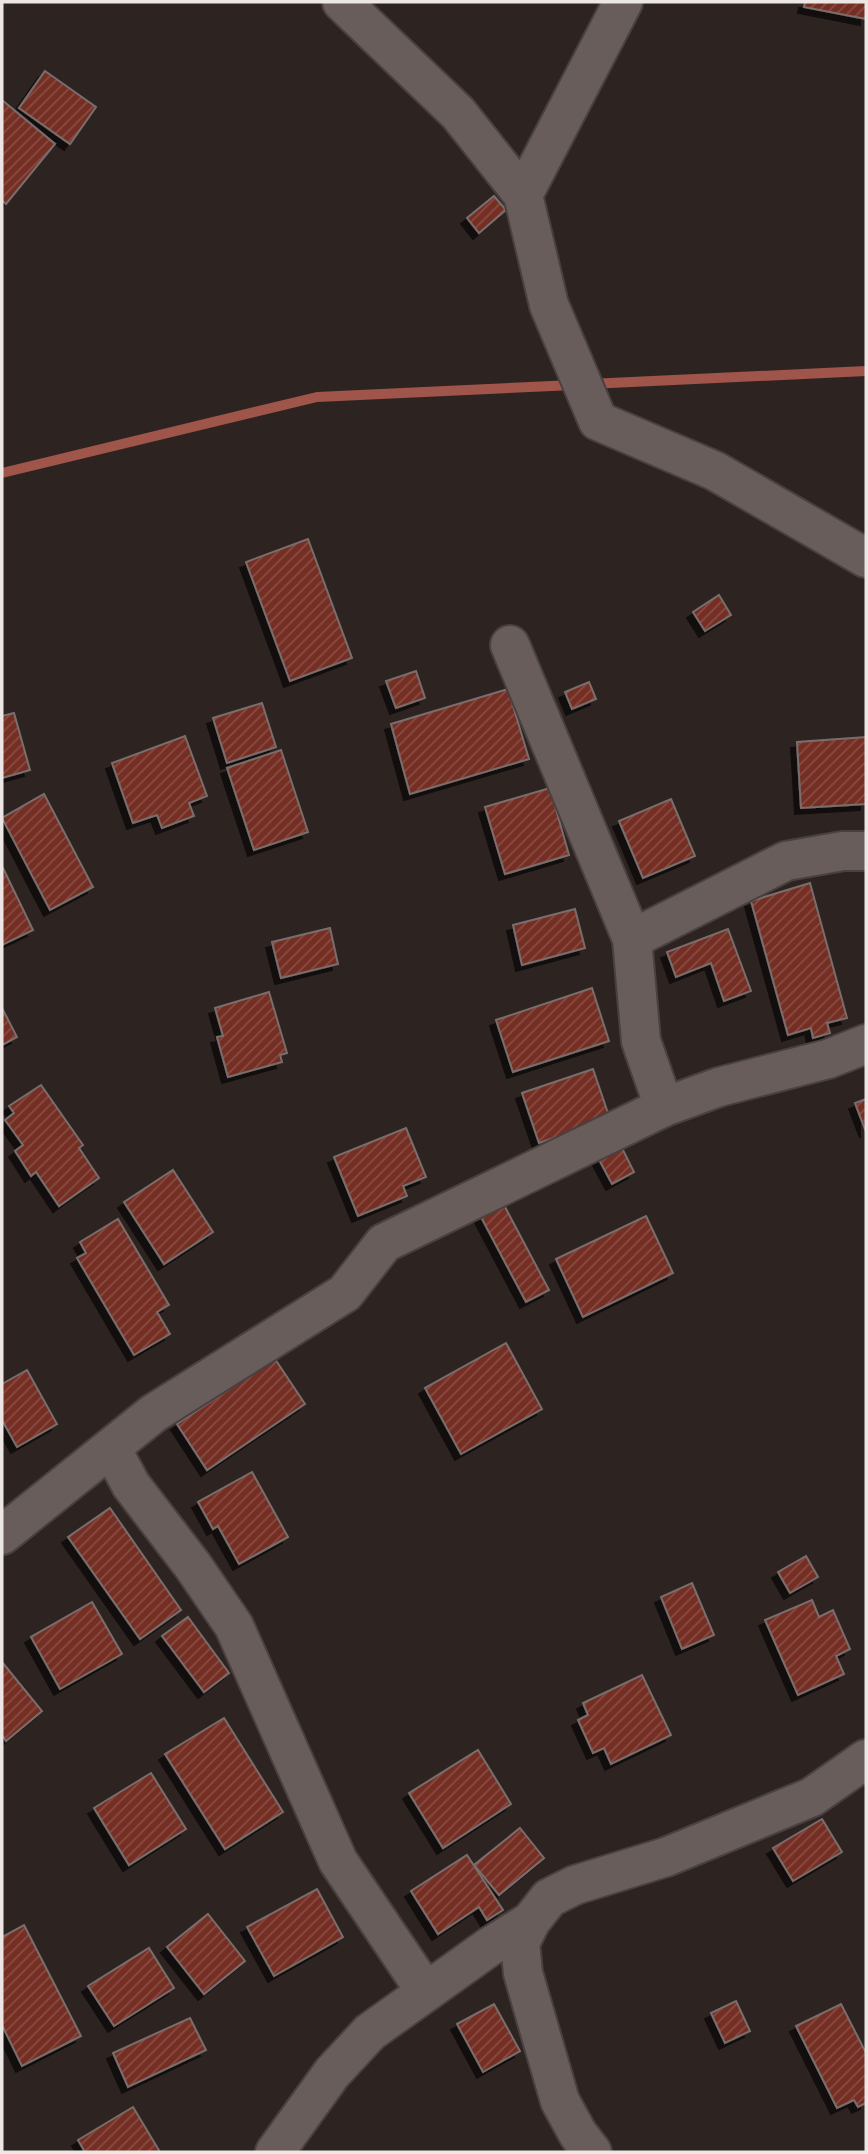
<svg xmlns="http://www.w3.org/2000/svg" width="868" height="2154" font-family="'Space Grotesk',sans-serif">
	<defs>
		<pattern id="building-hatch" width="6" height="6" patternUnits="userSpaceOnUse" patternTransform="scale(1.75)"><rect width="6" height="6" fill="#742e24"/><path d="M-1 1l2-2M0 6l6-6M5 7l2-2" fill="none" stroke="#884c44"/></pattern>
		<filter id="shadow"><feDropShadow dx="-6" dy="6" stdDeviation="0" flood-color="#0009"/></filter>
	</defs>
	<rect width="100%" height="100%" fill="#2d2422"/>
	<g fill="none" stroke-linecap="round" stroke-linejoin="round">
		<g stroke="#9f5549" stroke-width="10">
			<path d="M589 384 866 371"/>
			<path d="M2 473 317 397 573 385"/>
		</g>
	</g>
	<g fill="url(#building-hatch)" stroke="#796e6c" stroke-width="2" filter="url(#shadow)">
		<path d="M805 2H866V19L804 7Z"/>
		<path d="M45 71 96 107 70 144 19 108Z"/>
		<path d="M2 100 55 144 6 204 2 200Z"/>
		<path d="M494 196 506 210 479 233 467 218Z"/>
		<path d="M308 539 352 658 290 681 246 562Z"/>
		<path d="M719 595 731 615 705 631 693 612Z"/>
		<path d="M416 671 425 698 396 708 386 681Z"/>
		<path d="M589 682 596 699 572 709 565 692Z"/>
		<path d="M508 689 529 759 410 794 391 724Z"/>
		<path d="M262 703 276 747 227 763 213 718Z"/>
		<path d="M14 713 30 770 2 778V716Z"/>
		<path d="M185 736 207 796 189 803 194 816 162 828 157 815 133 823 112 763Z"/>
		<path d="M866 737V804L801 808 797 742Z"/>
		<path d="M281 750 308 832 254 850 227 768Z"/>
		<path d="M550 788 569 855 505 874 485 807Z"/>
		<path d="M44 794 93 887 50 910 2 818Z"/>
		<path d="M671 799 695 856 643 878 619 821Z"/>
		<path d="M2 866 33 930 2 945Z"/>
		<path d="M810 883 847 1018 827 1023 830 1033 813 1038 811 1028 788 1035 751 901Z"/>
		<path d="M575 909 585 948 522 965 513 925Z"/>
		<path d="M330 928 338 964 281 978 272 942Z"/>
		<path d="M728 929 751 991 724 1001 711 963 676 977 667 952Z"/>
		<path d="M592 988 609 1041 513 1072 496 1020Z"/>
		<path d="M269 992 287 1053 280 1055 282 1062 228 1077 217 1037 223 1036 215 1008Z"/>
		<path d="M2 1008 17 1037 2 1045Z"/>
		<path d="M593 1069 610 1119 539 1143 522 1093Z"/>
		<path d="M41 1085 83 1145 79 1148 99 1178 59 1206 36 1172 31 1176 15 1151 23 1145 5 1120 14 1113 9 1106Z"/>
		<path d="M866 1099V1132L855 1103Z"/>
		<path d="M406 1128 426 1177 403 1186 407 1196 358 1216 334 1157Z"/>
		<path d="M619 1142 634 1172 612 1184 596 1154Z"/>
		<path d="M173 1170 213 1232 164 1264 124 1202Z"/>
		<path d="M504 1205 549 1290 526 1302 481 1217Z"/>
		<path d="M646 1216 673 1273 583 1317 556 1259Z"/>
		<path d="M118 1219 169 1305 157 1312 170 1334 134 1355 77 1258 86 1253 80 1242Z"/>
		<path d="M506 1343 542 1409 461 1454 425 1388Z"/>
		<path d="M275 1359 305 1404 207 1470 177 1424Z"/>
		<path d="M27 1370 57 1424 17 1447 2 1420V1384Z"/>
		<path d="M252 1472 288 1537 239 1564 218 1526 213 1529 198 1502Z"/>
		<path d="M110 1508 181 1610 140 1639 68 1537Z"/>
		<path d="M806 1556 818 1577 790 1593 778 1572Z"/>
		<path d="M692 1583 714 1635 682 1649 661 1597Z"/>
		<path d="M812 1600 819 1617 833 1610 850 1649 836 1656 844 1674 798 1695 765 1620Z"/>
		<path d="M92 1602 122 1654 60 1689 31 1637Z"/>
		<path d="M188 1617 229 1673 204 1692 162 1636Z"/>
		<path d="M2 1662 42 1711 6 1741 2 1735Z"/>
		<path d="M642 1675 671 1735 611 1764 604 1748 593 1753 578 1720 588 1715 583 1703Z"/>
		<path d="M224 1718 283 1812 225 1849 165 1754Z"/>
		<path d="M478 1750 511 1804 443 1848 409 1793Z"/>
		<path d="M151 1773 186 1829 129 1865 94 1808Z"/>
		<path d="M822 1819 842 1852 793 1881 773 1848Z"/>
		<path d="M520 1828 544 1858 499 1895 474 1865Z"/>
		<path d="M467 1855 503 1910 487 1920 479 1907 438 1934 411 1891Z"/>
		<path d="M317 1889 343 1937 274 1976 247 1927Z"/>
		<path d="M208 1914 245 1961 204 1994 167 1947Z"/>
		<path d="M24 1925 81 2036 22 2066 2 2025V1937Z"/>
		<path d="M149 1948 174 1988 114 2026 88 1986Z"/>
		<path d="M736 2001 750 2031 725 2043 711 2013Z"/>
		<path d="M494 2004 520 2051 483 2072 457 2024Z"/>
		<path d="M841 2004 866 2053V2103L858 2107 854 2100 837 2108 796 2026Z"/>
		<path d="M190 2018 206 2050 128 2087 113 2053Z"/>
		<path d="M133 2107 160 2152H85L78 2140Z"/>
	</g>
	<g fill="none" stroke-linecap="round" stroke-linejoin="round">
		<g stroke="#494140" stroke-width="42">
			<g id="minor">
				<path d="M342 2 458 113 523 195 549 305 598 421 715 471 866 558"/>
				<path d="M523 195 623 2"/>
				<path d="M510 645 632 939 786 861 843 851H866"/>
				<path d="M632 939 641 1041 664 1107"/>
				<path d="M111 1448 131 1485 193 1566 234 1626 338 1861 426 1992"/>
				<path d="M2 1535 154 1413 345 1293 384 1243 664 1107 719 1087 828 1059 866 1044"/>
				<path d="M275 2152 332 2073 370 2032 489 1947 531 1921"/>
				<path d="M592 2152 578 2134 560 2101 523 1973 520 1943 531 1921 549 1898 575 1885 666 1857 812 1797 866 1759"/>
			</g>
		</g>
		<use href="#minor" stroke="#685d5b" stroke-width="38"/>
	</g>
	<rect width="868" height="2154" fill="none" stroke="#ece6e5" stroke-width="7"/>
</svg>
